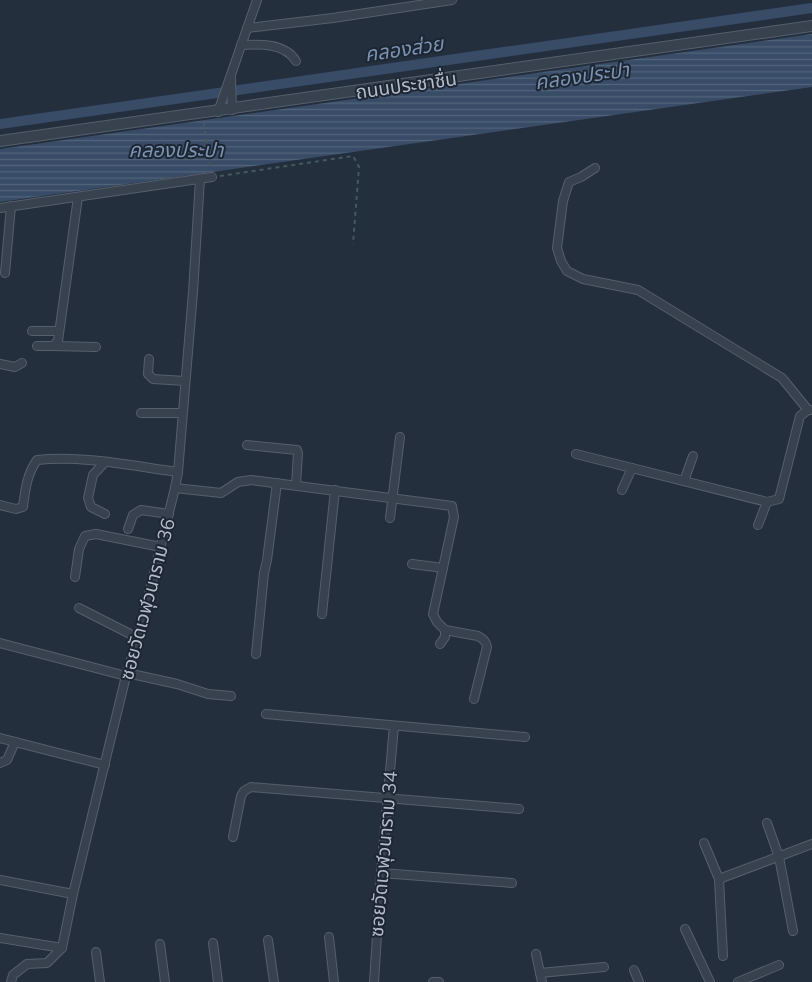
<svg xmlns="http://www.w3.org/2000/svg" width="812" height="982" font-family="Mulish,'Noto Sans Thai',sans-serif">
	<defs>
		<pattern id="water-rules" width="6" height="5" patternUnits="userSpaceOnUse" patternTransform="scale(1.25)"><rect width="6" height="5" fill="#394c67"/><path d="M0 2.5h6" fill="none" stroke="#53647b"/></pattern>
	</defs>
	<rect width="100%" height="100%" fill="#242f3e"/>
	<path fill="url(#water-rules)" d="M812 34V87L0 202V149Z"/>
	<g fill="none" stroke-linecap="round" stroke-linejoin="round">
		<path stroke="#394c67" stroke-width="10" d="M0 124 812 8"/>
		<g stroke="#565f6c" stroke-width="10">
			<g id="minor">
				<path d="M247 28 333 18 452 0"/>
				<path d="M241 45C260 44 285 43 296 61"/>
				<path d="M231 79 232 110"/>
				<path d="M218 112 257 0"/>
				<path d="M595 168 581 177 569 182 563 201 557 248 561 261 567 271 583 279 638 290 782 378 808 410"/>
				<path d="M0 208 212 177"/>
				<path d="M5 273 11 206"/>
				<path d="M32 331H59"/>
				<path d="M37 346H53L58 341 78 197"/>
				<path d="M53 346 96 347"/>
				<path d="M149 359 148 374 153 379 185 381"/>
				<path d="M0 364 15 367 22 363"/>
				<path d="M141 413H182"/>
				<path d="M247 445 297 450 298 453 296 485"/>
				<path d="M576 454 767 502 779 499 800 416 808 410H812"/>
				<path d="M104 463 93 475 88 498 91 507 105 514"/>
				<path d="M684 481 693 456"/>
				<path d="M175 488 221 493 238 482 251 480 452 506 454 517 433 614 437 622 445 630V637L440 644"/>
				<path d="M622 490 632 468"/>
				<path d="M0 505 16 509 23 507C25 490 27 474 37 460 82 455 133 466 178 472"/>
				<path d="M390 518 400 437"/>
				<path d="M758 525 767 502"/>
				<path d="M128 529 133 515 141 510 169 514"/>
				<path d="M412 564 443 568"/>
				<path d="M75 577 79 549 85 536 96 534 161 547"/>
				<path d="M79 608 138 638"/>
				<path d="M322 614 335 490"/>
				<path d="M445 630 478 636C483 639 486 641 487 647L474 699"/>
				<path d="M0 643 126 676"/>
				<path d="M256 654 264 573 267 560 277 483"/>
				<path d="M127 673 177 684 208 694 231 696"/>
				<path d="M266 714 525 737"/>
				<path d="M0 738 105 765"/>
				<path d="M0 763 7 760 15 742"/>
				<path d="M767 823 779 857 793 931"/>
				<path d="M233 837 241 796 244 791 251 787 519 809"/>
				<path d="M704 843 719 879 723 956"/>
				<path d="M381 873 512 883"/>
				<path d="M719 879 812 844"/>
				<path d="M0 880 73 894"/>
				<path d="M685 929 710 982"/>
				<path d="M329 937 334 982"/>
				<path d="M0 938 62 948"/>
				<path d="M268 940 274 982"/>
				<path d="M213 943 218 982"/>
				<path d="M160 944 165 982"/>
				<path d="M96 952 100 982"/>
				<path d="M536 954 542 982"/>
				<path d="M634 970 639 982"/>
				<path d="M540 973 604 967"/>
				<path d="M11 982 13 975 27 964 47 963 62 948 73 894 126 676 138 638 175 488 178 472 193 292 200 179"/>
				<path d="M374 982 381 873 394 726"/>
				<path d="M433 982H439"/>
				<path d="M738 982 779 965"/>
			</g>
		</g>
		<g stroke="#565f6c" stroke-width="12">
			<path id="tertiary" d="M0 141 812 26"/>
		</g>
		<g stroke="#44595c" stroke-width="2" stroke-dasharray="4 4" stroke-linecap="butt">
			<path d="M204 123 211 168"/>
			<path d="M220 176 353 156 359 167 353 244"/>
		</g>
		<use href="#minor" stroke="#38414e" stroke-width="8"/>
		<use href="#tertiary" stroke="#38414e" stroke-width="10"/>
	</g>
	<g text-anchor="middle" stroke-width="4" stroke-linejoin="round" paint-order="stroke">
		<g font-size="19" fill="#b4bcc9" stroke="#1d2633">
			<text transform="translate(406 85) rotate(-8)" y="7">ถนนประชาชื่น</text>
			<text transform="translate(147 599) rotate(-75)" y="7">ซอยวัดเวฬุวนาราม 36</text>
			<text transform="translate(383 854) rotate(-85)" y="7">ซอยวัดเวฬุวนาราม 34</text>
		</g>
		<g font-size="20" font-style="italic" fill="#7c92b1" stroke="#1d2633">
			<text transform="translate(404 49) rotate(-8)" y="7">คลองส่วย</text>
			<text transform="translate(582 76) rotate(-8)" y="7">คลองประปา</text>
			<text x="176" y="157">คลองประปา</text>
		</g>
	</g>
</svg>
